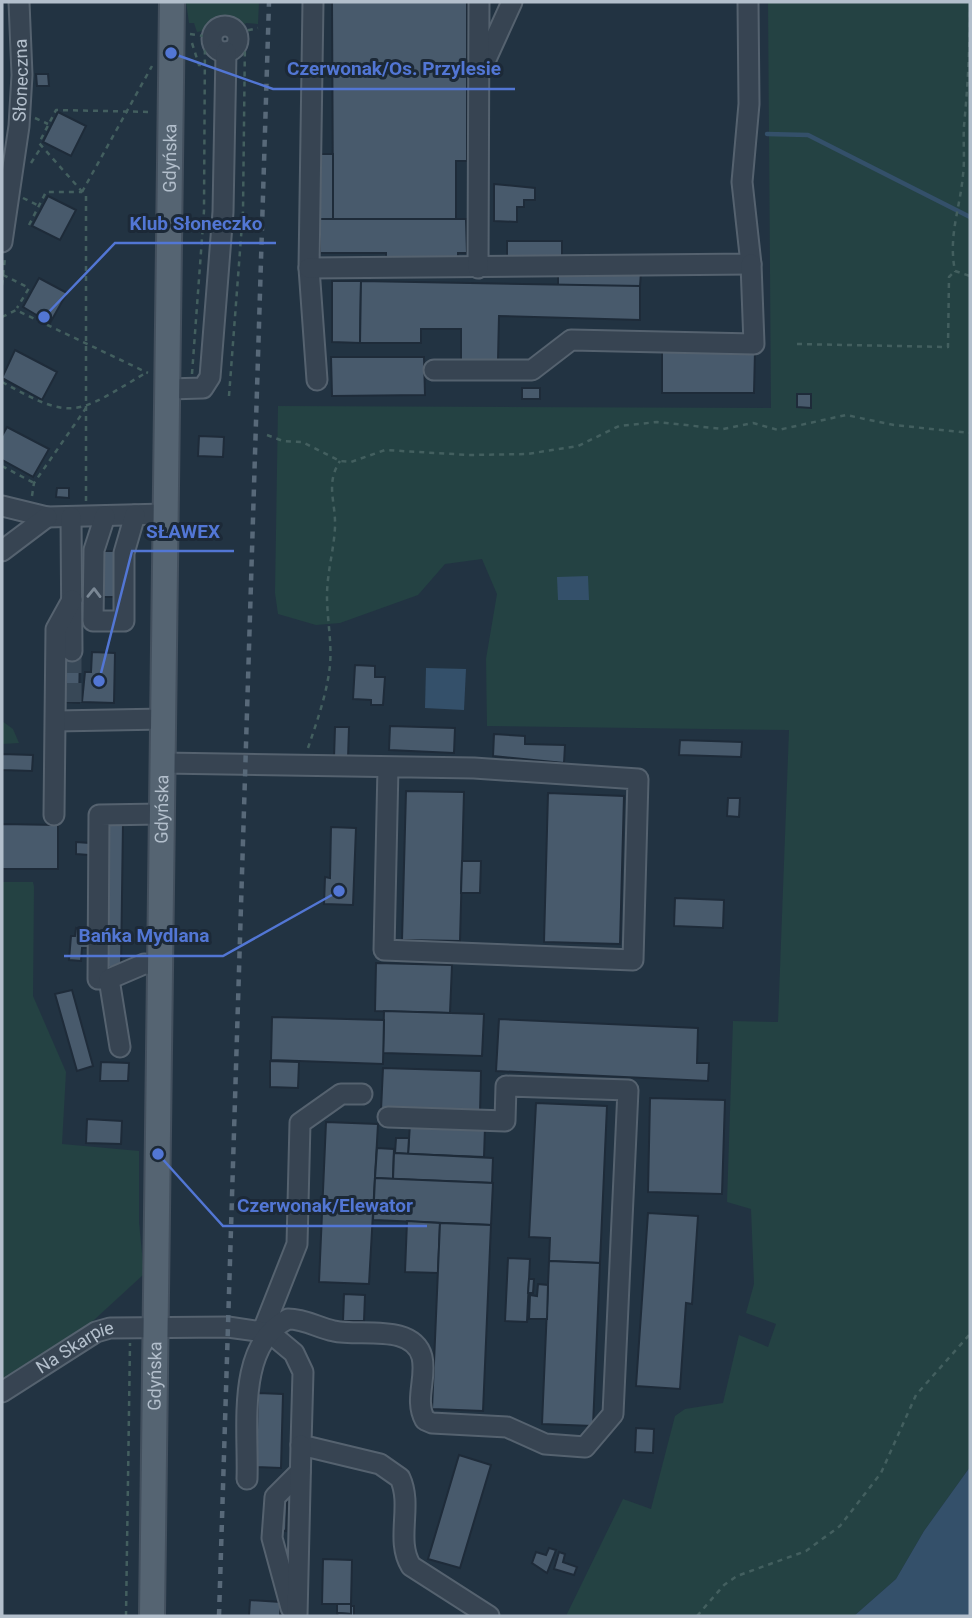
<svg xmlns="http://www.w3.org/2000/svg" width="972" height="1618" font-family="Roboto,sans-serif">
	<rect width="100%" height="100%" fill="#223342"/>
	<g fill="#244243">
		<path d="M186 2H259L258 24 246 23 239 29 222 22 215 24 208 33 207 30 197 32 194 23H189Z"/>
		<path d="M768 2H970V1467L924 1531 896 1579 854 1616H566L623 1499 651 1509 675 1416 685 1409 723 1403 739 1335 768 1347 776 1324 746 1313 754 1284 751 1209 727 1202 733 1021 778 1022 789 730 487 726 486 659 497 594 482 559 445 564 418 595 340 623 316 625 278 614 275 593 278 406 771 408Z"/>
		<path d="M2 721 13 729 19 743 2 744Z"/>
		<path d="M2 882H33L34 887 33 996 66 1072 62 1144 139 1151V1222L144 1274 82 1331 2 1383Z"/>
	</g>
	<g fill="#34506a">
		<path d="M588 576 589 600H558L557 577Z"/>
		<path d="M426 668 466 669 464 710 425 708Z"/>
		<path d="M970 1467V1616H854L896 1579 924 1531Z"/>
	</g>
	<g fill="none" stroke-linecap="round" stroke-linejoin="round">
		<path stroke="#34506a" stroke-width="4.5" d="M767 134 808 135 970 217"/>
	</g>
	<g fill="#485a6c" stroke="#1e2b39" stroke-width="2">
		<path d="M332 2H467V161H456V219H333Z"/>
		<path d="M36 74H48L49 86H37Z"/>
		<path d="M58 112 86 126 71 156 43 142Z"/>
		<rect x="320" y="154" width="13" height="65"/>
		<path d="M494 184 535 188V200H524V207H517V222L494 221Z"/>
		<path d="M48 196 76 210 60 240 32 226Z"/>
		<path d="M320 219H466L467 253H458V260L386 261V253H320Z"/>
		<path d="M507 241H562V259L507 258Z"/>
		<path d="M558 272H641L640 286H558Z"/>
		<path d="M39 278 67 293 50 323 23 307Z"/>
		<path d="M332 281H361L360 343 332 342Z"/>
		<path d="M361 281 640 286V320L499 316 498 361H461V329H421V343H360Z"/>
		<path d="M15 350 57 372 42 400 2 378Z"/>
		<path d="M662 350 755 351 754 393H662Z"/>
		<path d="M331 357H424L425 395 332 396Z"/>
		<rect x="522" y="388" width="18" height="11"/>
		<path d="M797 394H811V408L797 407Z"/>
		<path d="M7 427 49 449 33 477 2 460V436Z"/>
		<path d="M199 436 224 437 223 457 198 456Z"/>
		<path d="M57 488H69V498L56 497Z"/>
		<path d="M102 551H115V597H101Z"/>
		<path d="M66 651H80L79 703 65 702Z"/>
		<path d="M92 652 115 653 114 703 82 702 85 672H91Z"/>
		<path d="M355 665 375 666V677H385L383 705H371V700L353 699Z"/>
		<path d="M390 726 455 728 454 753 389 750Z"/>
		<path d="M335 727H349L348 759 334 758Z"/>
		<path d="M494 734 525 736V744L565 745 564 763 493 756Z"/>
		<path d="M680 740 742 742 741 757 679 755Z"/>
		<path d="M2 754 33 755 32 771 2 770Z"/>
		<path d="M406 791 464 792 460 941 402 940Z"/>
		<path d="M548 793 624 796 620 944 544 942Z"/>
		<path d="M728 798H740L739 817 727 816Z"/>
		<path d="M102 821 123 822 121 967H100Z"/>
		<path d="M2 824 58 825V869H2Z"/>
		<path d="M331 827 356 828 353 905 324 904 325 877 330 878Z"/>
		<path d="M76 842 90 843 89 855 76 854Z"/>
		<path d="M462 861H481L480 893H461Z"/>
		<path d="M675 898 724 900 723 928 674 926Z"/>
		<path d="M76 928 84 931 83 939H91L90 948H82L81 961 69 960 71 936H75Z"/>
		<path d="M376 963 452 965 450 1013 375 1011Z"/>
		<path d="M72 990 93 1066 77 1071 55 994Z"/>
		<path d="M384 1011 484 1014 482 1056 383 1053Z"/>
		<path d="M272 1017 384 1020 383 1064 271 1060Z"/>
		<path d="M499 1019 698 1028 697 1063H709L708 1081 496 1071Z"/>
		<path d="M270 1061 299 1062 298 1088 270 1087Z"/>
		<path d="M101 1062 129 1063 128 1081H100Z"/>
		<path d="M383 1068 481 1071 480 1113 381 1110Z"/>
		<path d="M650 1098 725 1100 722 1194 648 1192Z"/>
		<path d="M536 1103 607 1106 600 1263 549 1261 550 1238 529 1237Z"/>
		<path d="M87 1119 122 1121 121 1144 86 1143Z"/>
		<path d="M326 1122 378 1124 369 1284 319 1282Z"/>
		<path d="M410 1124 485 1127 484 1157 408 1154Z"/>
		<path d="M396 1138H409L408 1154 395 1153Z"/>
		<path d="M377 1148 394 1149 393 1179 375 1178Z"/>
		<path d="M394 1153 493 1158 492 1183 393 1179Z"/>
		<path d="M375 1178 493 1183 491 1225 373 1220Z"/>
		<path d="M648 1213 698 1216 692 1304 686 1303 680 1389 636 1386Z"/>
		<path d="M407 1221 440 1223 438 1273 405 1272Z"/>
		<path d="M440 1223 491 1225 483 1411 432 1409Z"/>
		<path d="M508 1258 530 1259 527 1322 505 1321Z"/>
		<path d="M549 1261 600 1263 593 1426 542 1424Z"/>
		<path d="M529 1279H534L533 1293H528Z"/>
		<path d="M538 1284 548 1285 547 1319H529L530 1295 537 1296Z"/>
		<path d="M344 1294 365 1295 364 1321H343Z"/>
		<path d="M258 1393 283 1394 281 1468 256 1467Z"/>
		<path d="M636 1428 654 1429 653 1453 635 1452Z"/>
		<path d="M459 1455 491 1465 460 1568 428 1559Z"/>
		<path d="M281 1501H287L286 1531 280 1530Z"/>
		<path d="M549 1548 556 1550 547 1573 532 1563 536 1552 546 1555Z"/>
		<path d="M559 1552 565 1554 563 1562 577 1567 574 1575 554 1569Z"/>
		<path d="M323 1559 352 1560 351 1604H322Z"/>
		<path d="M250 1600 281 1602 280 1616H249Z"/>
		<path d="M337 1604H351V1614L337 1613Z"/>
		<path d="M351 1606H354V1616H337L338 1613 351 1614Z"/>
	</g>
	<g fill="none" stroke-linecap="round" stroke-linejoin="round">
		<path stroke="#384857" stroke-width="19" stroke-dasharray="19 10" stroke-linecap="butt" d="M72 702V651"/>
		<g stroke="#55626f" stroke-width="23">
			<g id="minor">
				<path d="M313 2 309 268 317 380"/>
				<circle cx="225" cy="39" r="13"/>
				<path d="M482 68 512 2"/>
				<path id="s1" d="M2 242 19 126 22 75 19 2"/>
				<path d="M309 268 751 264 742 182 749 104 748 2"/>
				<path d="M478 268 479 2"/>
				<path d="M434 370H532L571 340 754 344 751 264"/>
				<path d="M168 389 203 388 210 377 223 212 226 52"/>
				<path d="M2 506 47 517 165 514"/>
				<path d="M105 516 94 550 93 621H124V553L135 515"/>
				<path d="M71 517 72 651"/>
				<path d="M2 551 47 517"/>
				<path d="M56 721 164 719"/>
				<path d="M163 763 474 768 638 779 633 960 384 950 388 767"/>
				<path d="M54 815 56 629 72 600"/>
				<path d="M109 979H98L99 815 161 814"/>
				<path d="M120 1047 109 979 144 964 160 965"/>
				<path d="M263 1330 297 1244 300 1123 341 1094H362"/>
				<path id="s2" d="M2 1392 96 1332 110 1328 228 1327 270 1333 294 1353 303 1372 301 1445 380 1464 400 1478C413 1506 395 1540 411 1566L489 1616"/>
				<path d="M247 1479C249 1430 235 1345 288 1319 306 1319 318 1328 334 1331 359 1337 413 1323 422 1357 427 1378 414 1400 425 1420L432 1423 507 1427 545 1444 585 1447 613 1414 628 1090 506 1086 505 1121 388 1117"/>
				<path d="M291 1608 272 1538 275 1497 300 1472"/>
				<path d="M297 1616 301 1445"/>
			</g>
		</g>
		<g stroke="#43505e" stroke-width="28">
			<g id="major">
				<path id="s3" d="M152 1616 172 2"/>
			</g>
		</g>
		<g stroke="#435f5f" stroke-width="2.5" stroke-dasharray="5 5" stroke-linecap="butt">
			<path d="M970 2C970 44 968 84 964 126 963 142 965 159 963 175 960 209 948 236 955 271L970 276"/>
			<path d="M190 34 218 38"/>
			<path d="M235 38H245V31L258 28"/>
			<path d="M192 43 199 65H204"/>
			<path d="M35 118 48 124"/>
			<path d="M31 163 42 146"/>
			<path d="M82 192 152 66"/>
			<path d="M23 198 39 206"/>
			<path d="M29 225 46 192H82"/>
			<path d="M3 275 29 288 17 308"/>
			<path d="M2 285 5 258"/>
			<path d="M2 317 16 310 148 373"/>
			<path d="M797 344 948 347 949 277 955 271"/>
			<path d="M192 374 204 211 205 37"/>
			<path d="M2 382C74 422 76 414 144 374"/>
			<path d="M229 396 243 211 245 38"/>
			<path d="M267 435 283 441 302 442 340 461 351 462 385 450 469 455 527 454 578 446 619 426 657 422 723 429 753 423 778 430 846 415 894 425 970 433"/>
			<path d="M2 466 34 483"/>
			<path d="M32 496 34 483 86 408"/>
			<path d="M86 501V196L39 143 56 110 153 112"/>
			<path d="M308 748C317 721 327 694 330 665 332 642 327 619 327 596 327 572 334 550 335 527 336 502 325 484 340 461"/>
			<path d="M126 1616 130 1343"/>
			<path d="M697 1616 724 1585 737 1576 806 1551 840 1526 881 1473 916 1395 970 1334"/>
		</g>
		<use href="#minor" stroke="#374452" stroke-width="19"/>
		<use href="#major" stroke="#556472" stroke-width="24"/>
		<path stroke="#586979" stroke-width="4.5" stroke-dasharray="7 7" stroke-linecap="butt" d="M219 1616 269 2"/>
	</g>
	<defs><path id="oneway-chevron" d="M-2-3.5L2.5 0L-2 3.5" fill="none" stroke-width="1.6" stroke-linecap="round" stroke-linejoin="round" transform="scale(1.75)"/></defs>
	<use stroke="#7b8895" href="#oneway-chevron" transform="translate(94 593) rotate(-89)"/>
	<g text-anchor="middle" stroke-width="6" stroke-linejoin="round" paint-order="stroke">
		<g font-size="18" fill="#b3bfcc" stroke="#1c2937">
			<text dy="6" stroke="none"><textPath href="#s1" startOffset="163">Słoneczna</textPath></text>
			<text dy="6" stroke="none"><textPath href="#s3" startOffset="1458">Gdyńska</textPath></text>
			<text dy="6" stroke="none"><textPath href="#s3" startOffset="807">Gdyńska</textPath></text>
			<text dy="6" stroke="none"><textPath href="#s2" startOffset="86">Na Skarpie</textPath></text>
			<text dy="6" stroke="none"><textPath href="#s3" startOffset="240">Gdyńska</textPath></text>
		</g>
	</g>
	<path fill="none" stroke="#5276d4" stroke-width="2.5" d="M171 53L273 89H515M44 317L115 243H276M99 681L132 551H234M339 891L223 956H64M158 1154L223 1226H427"/>
	<g fill="#5276d4" stroke="#1c2937" stroke-width="2.5">
		<circle cx="171" cy="53" r="7"/>
		<circle cx="44" cy="317" r="7"/>
		<circle cx="99" cy="681" r="7"/>
		<circle cx="339" cy="891" r="7"/>
		<circle cx="158" cy="1154" r="7"/>
	</g>
	<g font-size="19" text-anchor="middle" font-weight="bold" fill="#5276d4" stroke="#1c2937" stroke-width="6" stroke-linejoin="round" paint-order="stroke">
		<text x="394" y="75">Czerwonak/Os. Przylesie</text>
		<text x="196" y="230">Klub Słoneczko</text>
		<text x="183" y="538">SŁAWEX</text>
		<text x="144" y="942">Bańka Mydlana</text>
		<text x="325" y="1212">Czerwonak/Elewator</text>
	</g>
	<rect width="972" height="1618" fill="none" stroke="#b3bfcc" stroke-width="7"/>
</svg>
